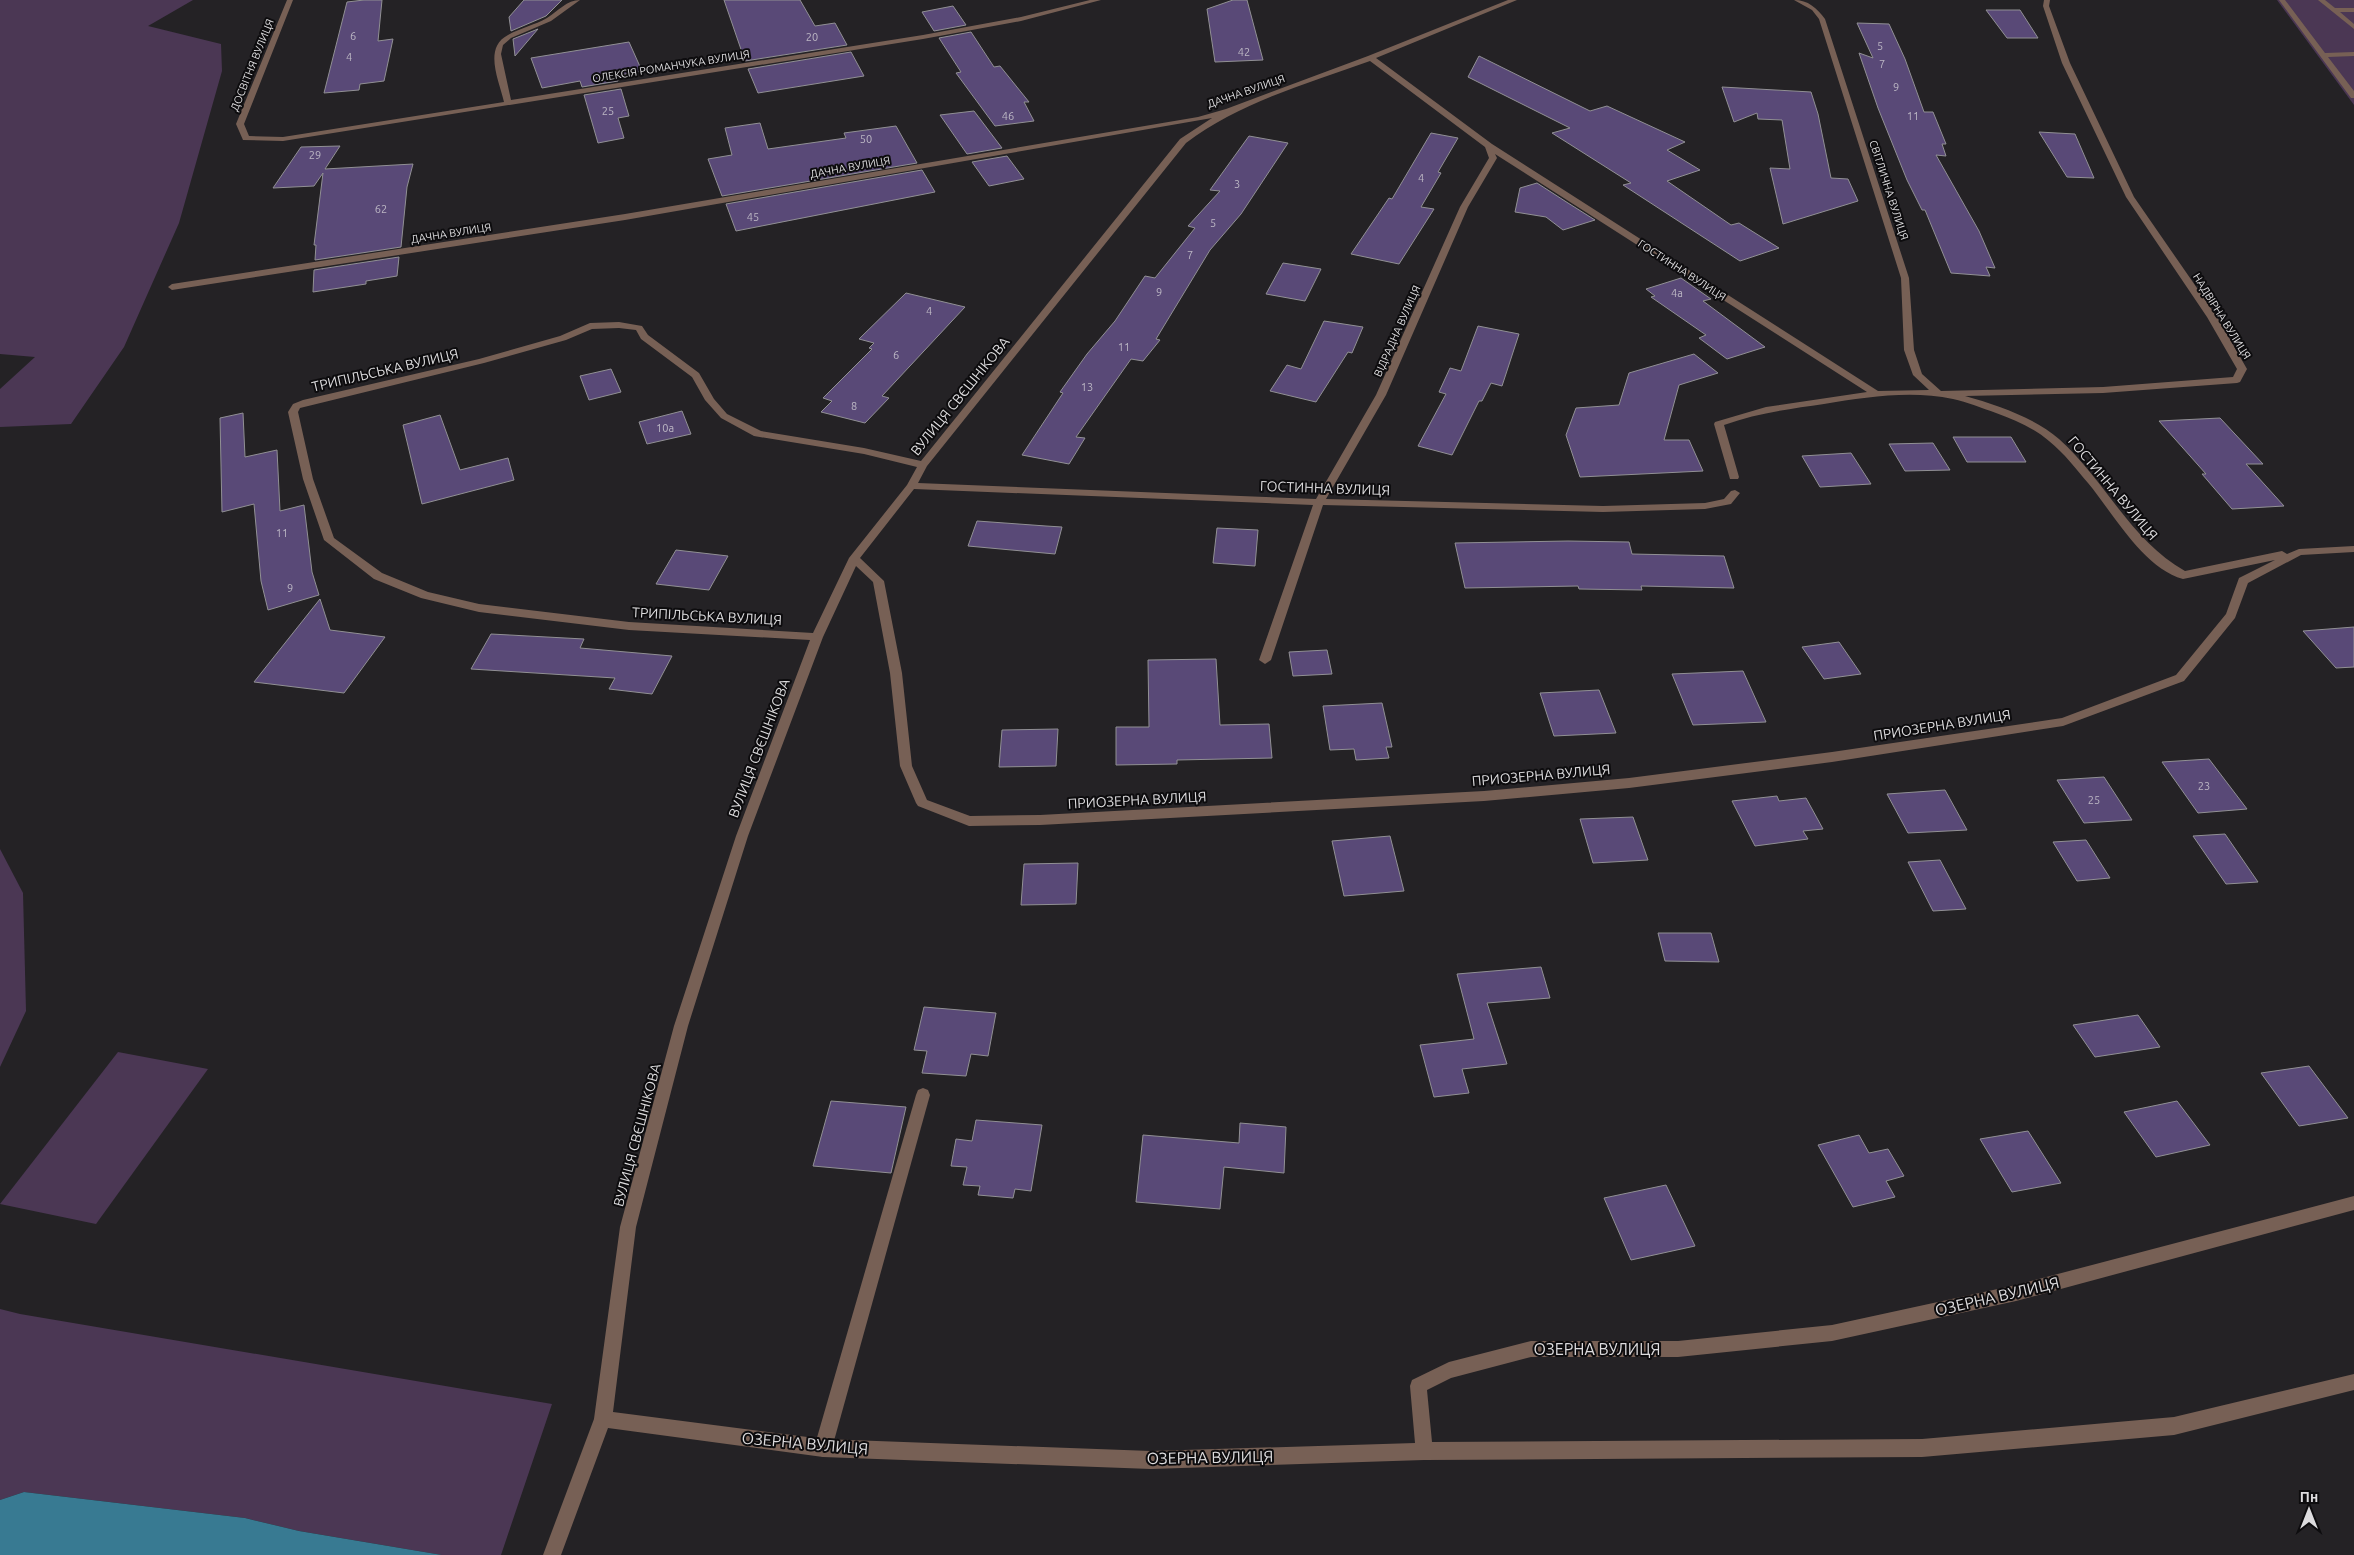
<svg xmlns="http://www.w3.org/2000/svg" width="2354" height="1555" font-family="Ubuntu,sans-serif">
	<rect width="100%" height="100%" fill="#242225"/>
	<g fill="#4b3754">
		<path d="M0 0H193L148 26 221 44 222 71 179 223 124 347 71 424 0 427V389L35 357 0 354Z"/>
		<path d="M2277 0H2354V105Z"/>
		<path d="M0 849 23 893 26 1011 0 1067Z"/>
		<path d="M118 1052 208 1069 96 1224 0 1204Z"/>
		<path d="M0 1309 20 1314 552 1404 501 1555H442L299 1531 245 1518 24 1492 0 1500Z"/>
	</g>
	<path fill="#387a92" d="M24 1492 245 1518 299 1531 442 1555H0V1500Z"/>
	<g fill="#594977" stroke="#919094">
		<path d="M364 0H382L378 41 393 39 384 81 360 84 359 90 324 93 347 2Z"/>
		<path d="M524 0H562L546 16 511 31 509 17Z"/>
		<path d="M724 0H800L815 26 835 23 847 45 745 61Z"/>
		<path d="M1233 0H1247L1263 60 1215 62 1207 9Z"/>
		<path d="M953 6 966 25 934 31 922 12Z"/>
		<path d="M1986 10H2020L2038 38H2007Z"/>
		<path d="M1857 23 1889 24 1905 59 1924 112H1933L1946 144H1942L1946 156 1936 155 1979 231 1995 268 1986 267 1990 276 1951 273 1925 210H1922L1907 180 1878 108 1859 53 1873 58Z"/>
		<path d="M538 29 515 56 513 39Z"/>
		<path d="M971 32 994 67 1000 66 1029 102H1024L1034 121 995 126 956 73 961 72 939 38Z"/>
		<path d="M629 42 642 71 616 76 618 81 582 87 580 81 542 88 531 58Z"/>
		<path d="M851 52 864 76 758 93 748 69Z"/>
		<path d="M1479 56 1590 111 1607 106 1685 142 1667 150 1700 170 1667 181 1731 225 1739 223 1779 248 1740 261 1623 185 1631 183 1552 133 1570 128 1468 77Z"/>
		<path d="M1722 87 1811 92 1818 114 1831 178 1848 179 1858 201 1783 224 1770 168 1790 169 1782 120 1758 119 1757 113 1734 122Z"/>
		<path d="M621 89 629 116 618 118 624 138 598 143 584 95Z"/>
		<path d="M974 111 1002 148 967 154 940 115Z"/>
		<path d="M760 123 768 149 846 138 844 133 896 126 917 163 722 196 708 159 732 155 725 128Z"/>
		<path d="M2039 132 2075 134 2094 178 2067 177Z"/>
		<path d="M1431 133 1458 138 1438 172 1441 173 1421 207 1434 209 1399 264 1351 254 1389 198 1392 199Z"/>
		<path d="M1249 136 1288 143 1241 214 1210 250 1156 339 1160 340 1143 361 1131 359 1076 437 1085 438 1069 464 1022 455 1063 393 1060 392 1087 354 1115 321 1145 276 1155 278 1195 228 1188 226 1220 191 1210 190Z"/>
		<path d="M340 146 325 169 413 164 407 187 401 247 315 260 316 245H314L323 173 314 186 273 188 301 147Z"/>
		<path d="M1007 156 1024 179 989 186 972 162Z"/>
		<path d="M922 170 935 192 736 231 726 204Z"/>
		<path d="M1537 183 1568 203 1595 220 1563 230 1546 217 1515 212 1520 188Z"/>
		<path d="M399 257 397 276 366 281V284L313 292 314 270Z"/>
		<path d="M1283 263 1321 269 1305 301 1266 294Z"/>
		<path d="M1681 278 1711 299 1703 301 1765 347 1727 359 1699 338 1706 335 1651 297 1655 296 1646 289Z"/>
		<path d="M906 293 965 307 882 396 889 398 865 423 821 412 832 401 823 398 872 349 869 348 874 343 859 339Z"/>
		<path d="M1324 321 1363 327 1352 353 1348 352 1316 402 1270 391 1287 365 1301 369Z"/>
		<path d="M1478 326 1519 334 1502 386 1491 383 1482 401H1479L1452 455 1418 446 1446 394 1439 392 1450 368 1461 371Z"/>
		<path d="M1694 354 1718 373 1679 385 1664 440H1689L1703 471 1580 477 1566 435 1576 408 1619 405 1629 373Z"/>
		<path d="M611 369 621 392 589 400 580 376Z"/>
		<path d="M682 411 691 434 647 444 639 422Z"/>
		<path d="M243 413 245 457 277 450 280 511 304 505 312 572 319 595 268 610 261 581 254 504 222 512 220 418Z"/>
		<path d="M440 415 460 470 508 458 514 480 422 504 403 425Z"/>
		<path d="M2220 418 2263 464H2246L2284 506 2232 509 2202 474H2206L2159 421Z"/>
		<path d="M1953 437H2011L2026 462H1967Z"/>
		<path d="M1933 443 1950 470 1905 471 1889 444Z"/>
		<path d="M1851 453 1871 484 1820 487 1802 456Z"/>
		<path d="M977 521 1046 526 1062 527 1055 554 968 546Z"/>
		<path d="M1217 528 1258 530 1255 566 1213 563Z"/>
		<path d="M1568 541 1629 542 1632 554 1724 556 1734 588 1641 586 1642 590 1579 589 1578 586 1465 588 1455 543Z"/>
		<path d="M676 550 728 556 709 590 656 584Z"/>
		<path d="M320 599 330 630 385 637 344 693 254 682Z"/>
		<path d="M2354 627V667L2336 668 2303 631Z"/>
		<path d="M491 634 584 639 580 648 672 656 652 694 609 689 615 678 471 669Z"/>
		<path d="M1839 642 1861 674 1824 679 1802 647Z"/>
		<path d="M1327 650 1332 674 1293 676 1289 652Z"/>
		<path d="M1216 659 1220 725 1269 724 1272 758 1177 760V764L1116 765V727H1149L1148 660Z"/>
		<path d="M1743 671 1766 722 1693 725 1672 674Z"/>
		<path d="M1599 690 1616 733 1554 736 1540 693Z"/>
		<path d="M1382 703 1392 747H1386L1389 758 1356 760 1354 749 1330 750 1323 706Z"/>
		<path d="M1058 729 1056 766 999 767 1002 730Z"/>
		<path d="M2209 759 2247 809 2198 813 2162 762Z"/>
		<path d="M2104 777 2132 820 2084 823 2057 780Z"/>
		<path d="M1945 790 1967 830 1908 833 1887 794Z"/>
		<path d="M1777 796 1779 801 1806 798 1823 829 1803 831 1808 839 1755 846 1732 801Z"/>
		<path d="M1633 817 1648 860 1593 863 1580 819Z"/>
		<path d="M2225 834 2258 882 2226 884 2193 836Z"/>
		<path d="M1390 836 1404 891 1344 896 1332 841Z"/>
		<path d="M2086 840 2110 878 2077 881 2053 842Z"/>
		<path d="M1940 860 1966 909 1933 911 1908 862Z"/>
		<path d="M1078 863 1076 904 1021 905 1024 864Z"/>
		<path d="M1658 933H1711L1719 962 1665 961Z"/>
		<path d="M1541 967 1550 998 1487 1003 1507 1064 1462 1069 1469 1093 1434 1097 1420 1045 1474 1039 1457 974Z"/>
		<path d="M924 1007 996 1013 988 1056 971 1054 966 1076 922 1073 927 1051 914 1050Z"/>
		<path d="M2138 1015 2160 1047 2095 1057 2073 1025Z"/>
		<path d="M2309 1066 2348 1118 2299 1126 2261 1073Z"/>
		<path d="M831 1101 906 1107 891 1173 813 1166Z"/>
		<path d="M2177 1101 2210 1145 2156 1157 2124 1112Z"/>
		<path d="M976 1120 1042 1125 1031 1191 1015 1189 1013 1198 978 1195 980 1186 963 1185 967 1167 951 1166 956 1139 972 1141Z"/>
		<path d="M1240 1123 1286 1127 1284 1173 1224 1167 1220 1209 1136 1202 1143 1135 1239 1143Z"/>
		<path d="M2028 1131 2061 1183 2012 1192 1980 1139Z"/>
		<path d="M1859 1135 1869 1153 1888 1149 1904 1176 1886 1181 1895 1197 1853 1207 1818 1145Z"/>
		<path d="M1666 1185 1695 1246 1631 1260 1604 1198Z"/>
	</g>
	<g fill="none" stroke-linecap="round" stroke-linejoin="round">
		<g fill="#776055" fill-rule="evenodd">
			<path d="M2279 0H2285L2325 53 2354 52V56L2328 57 2354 91V98H2351Z"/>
			<path d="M2318 0H2325L2335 8H2354V12H2340L2354 24V29Z"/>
			<path d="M923 1088 928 1090 930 1095 832 1448 829 1454 823 1457 817 1454 814 1448 916 1095 918 1090Z"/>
		</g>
		<g fill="#776055" fill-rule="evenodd">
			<path d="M287 0H293L244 124 249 136 283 137 504 102C499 80 483 48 508 35 520 28 535 25 547 18 558 11 567 0 580 0L551 21 511 38 503 45 501 54 511 100 923 35 1021 17 1090 0H1101L1021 21 923 39 283 141 243 140 236 124Z"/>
			<path d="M1508 0H1517L1376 58 1492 144 1878 391 1929 390 1913 375 1904 350 1901 278 1819 19 1812 10 1794 0C1808 0 1817 8 1825 19L1909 278 1914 350 1922 374 1941 391 2103 387 2233 377 2237 369 2207 317 2126 197 2062 63 2043 6 2044 0H2050L2049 6 2070 63 2134 197 2217 317 2247 369 2240 382 2237 383 2103 393 1965 396C1997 405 2033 417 2059 439 2105 480 2130 540 2185 571L2282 551 2287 554 2299 549 2354 546V552L2301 555 2248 583 2235 618 2184 681 2063 726 1832 762 1629 788 1484 801 1040 825 969 826 918 806 916 803 900 766 890 673 873 582 856 566 823 637 748 836 688 1026 636 1227 613 1412 823 1439 1151 1451 1415 1443 1410 1386 1412 1380 1449 1362 1531 1341H1678L1832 1325 2016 1285 2354 1196V1210L2016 1301 1832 1341 1678 1357H1531L1451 1378 1427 1390 1432 1442 1922 1439 2174 1417 2354 1374V1390L2174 1435 1922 1457 1424 1460 1151 1469 823 1457 608 1428 561 1555H543L594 1419 620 1227 674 1026 736 836 810 640 629 630 479 612 421 598 374 579 324 540 303 479 288 412 293 404 303 400 479 359 560 336 590 323 619 322 642 326 648 335 699 373 714 399 727 414 761 431 864 448 921 461 1180 139 1212 118 625 220 172 290 168 287 172 284 625 214 1198 117 1226 109 1368 56ZM1370 61 1485 147 1489 158 1460 207 1376 395 1316 499 918 483 927 466 1186 143C1240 102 1307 84 1370 61ZM1495 154 1867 392 1766 407 1715 422 1714 424 1730 479H1738L1739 477 1724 425C1757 413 1790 409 1824 404 1866 397 1911 390 1953 399 1967 402 1982 408 1996 413 2015 420 2034 428 2049 441 2064 453 2076 469 2088 483 2113 513 2143 568 2183 579L2275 560 2239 578 2226 614 2176 675 2062 718 1832 752 1629 778 1484 791 1040 815 970 816 927 800 912 766 902 673 884 581 860 558 914 489 1313 505 1259 660 1265 664 1271 660 1323 505 1603 512 1705 509 1731 504 1740 493 1735 490 1731 491 1724 499 1705 503 1603 506 1326 499 1386 395 1468 207 1497 158ZM619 328 636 330 641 339 692 377 705 400 721 418 754 436 864 454 917 467 907 485 849 558 813 633 629 622 479 604 428 592 382 573 334 538 313 479 298 412 300 408 484 363 566 340 592 329Z"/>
		</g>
	</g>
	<g text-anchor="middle" stroke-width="4" stroke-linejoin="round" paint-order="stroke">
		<g font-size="11" fill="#bcb7c4">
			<text x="353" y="40">6</text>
			<text x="812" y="41">20</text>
			<text x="1880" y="50">5</text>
			<text x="1244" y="56">42</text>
			<text x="349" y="61">4</text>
			<text x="1882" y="68">7</text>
			<text x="1896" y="91">9</text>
			<text x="608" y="115">25</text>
			<text x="1008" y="120">46</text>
			<text x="1913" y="120">11</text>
			<text x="866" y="143">50</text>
			<text x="315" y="159">29</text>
			<text x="1421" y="182">4</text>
			<text x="1237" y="188">3</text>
			<text x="381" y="213">62</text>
			<text x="753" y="221">45</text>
			<text x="1213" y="227">5</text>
			<text x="1190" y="259">7</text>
			<text x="1159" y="296">9</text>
			<text x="1677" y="297">4а</text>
			<text x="929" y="315">4</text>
			<text x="1124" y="351">11</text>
			<text x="896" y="359">6</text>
			<text x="1087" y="391">13</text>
			<text x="854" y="410">8</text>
			<text x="665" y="432">10а</text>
			<text x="282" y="537">11</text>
			<text x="290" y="592">9</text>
			<text x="2204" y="790">23</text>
			<text x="2094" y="804">25</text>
		</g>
		<g font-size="11" fill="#dddcde" stroke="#0d0c0e">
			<text transform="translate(252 65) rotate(-68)" y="4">ДОСВІТНЯ ВУЛИЦЯ</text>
			<text transform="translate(671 66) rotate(-9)" y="4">ОЛЕКСІЯ РОМАНЧУКА ВУЛИЦЯ</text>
			<text transform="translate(1246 91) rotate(-19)" y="4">ДАЧНА ВУЛИЦЯ</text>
			<text transform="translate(850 167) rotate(-10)" y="4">ДАЧНА ВУЛИЦЯ</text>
			<text transform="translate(1889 190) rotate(72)" y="4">СВІТЛИЧНА ВУЛИЦЯ</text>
			<text transform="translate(451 233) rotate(-9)" y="4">ДАЧНА ВУЛИЦЯ</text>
			<text transform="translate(1682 270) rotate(33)" y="4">ГОСТИННА ВУЛИЦЯ</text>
			<text transform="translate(2222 316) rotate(58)" y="4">НАДВІРНА ВУЛИЦЯ</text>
			<text transform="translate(1397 331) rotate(-66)" y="4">ВІДРАДНА ВУЛИЦЯ</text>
		</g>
		<g font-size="14" fill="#dddcde" stroke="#0d0c0e">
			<text transform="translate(385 370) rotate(-13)" y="5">ТРИПІЛЬСЬКА ВУЛИЦЯ</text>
			<text transform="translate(960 396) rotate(-51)" y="5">ВУЛИЦЯ СВЄШНІКОВА</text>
			<text transform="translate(1325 488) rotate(2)" y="5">ГОСТИННА ВУЛИЦЯ</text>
			<text transform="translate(2113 488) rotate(50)" y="5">ГОСТИННА ВУЛИЦЯ</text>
			<text transform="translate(707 616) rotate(3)" y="5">ТРИПІЛЬСЬКА ВУЛИЦЯ</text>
			<text transform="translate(1942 725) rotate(-9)" y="5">ПРИОЗЕРНА ВУЛИЦЯ</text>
			<text transform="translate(759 748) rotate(-69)" y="5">ВУЛИЦЯ СВЄШНІКОВА</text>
			<text transform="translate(1541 775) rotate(-5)" y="5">ПРИОЗЕРНА ВУЛИЦЯ</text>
			<text transform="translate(1137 800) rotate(-3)" y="5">ПРИОЗЕРНА ВУЛИЦЯ</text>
			<text transform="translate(637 1135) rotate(-75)" y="5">ВУЛИЦЯ СВЄШНІКОВА</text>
		</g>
		<g font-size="16" fill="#dddcde" stroke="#0d0c0e">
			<text transform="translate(1997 1296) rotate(-13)" y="6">ОЗЕРНА ВУЛИЦЯ</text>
			<text x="1597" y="1355">ОЗЕРНА ВУЛИЦЯ</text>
			<text transform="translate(805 1443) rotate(5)" y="6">ОЗЕРНА ВУЛИЦЯ</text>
			<text transform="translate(1210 1457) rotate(-1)" y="6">ОЗЕРНА ВУЛИЦЯ</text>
		</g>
	</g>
	<g transform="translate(2309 1510)" stroke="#0d0c0e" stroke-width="4" paint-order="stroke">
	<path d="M0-4L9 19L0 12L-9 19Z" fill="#dddcde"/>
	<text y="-8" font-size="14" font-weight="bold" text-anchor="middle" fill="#dddcde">Пн</text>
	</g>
</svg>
